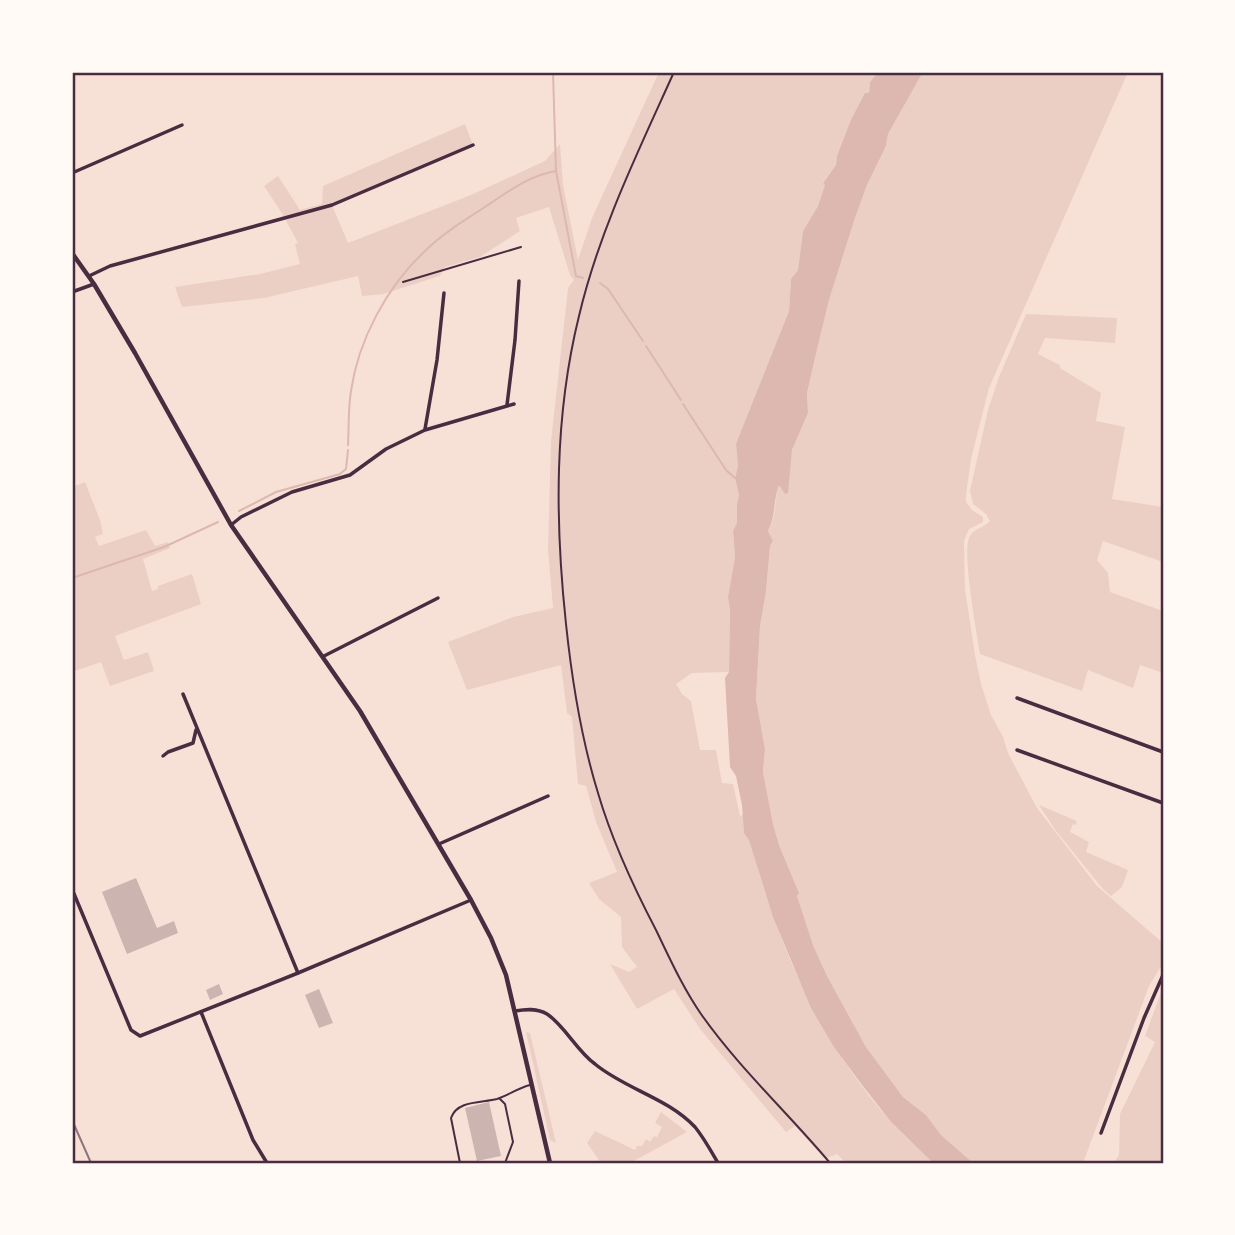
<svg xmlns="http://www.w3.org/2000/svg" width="1235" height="1235" font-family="Georgia,serif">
	<rect width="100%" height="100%" fill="#f7e1d7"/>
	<g fill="#ebcfc5">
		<path d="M659 72H878L870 82 869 93 837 156 836 165 823 182 825 185 818 206 803 231 798 270 791 279 789 311 744 425 736 444 738 466 735 478 739 495 737 504V523L733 532 735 557 728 597 730 611 729 672 692 673 676 684 682 694 691 701 700 750H716L722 783 733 784 740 816 743 815 744 833 750 840C777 943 819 1041 891 1122 904 1136 919 1149 933 1163H846L837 1154 825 1159 795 1126 786 1132 700 1029 674 989 637 1009 610 964 629 972 637 967 622 947 621 917 599 899 589 883 617 872 596 822 586 786 578 784 572 717 567 713 561 665 467 690 448 642 513 617 553 608 548 550 551 441 568 288 574 280 570 275 549 207 516 218 520 231 480 257 445 267 440 276 383 294 362 296 358 276 264 298 182 307 175 287 260 274 300 264 295 244 298 243 283 215 264 186 278 176 300 210 322 204 323 186 465 124 473 145 332 205 348 243 471 195 545 161 560 144 563 185 578 260 592 218Z"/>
		<path d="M923 72H1128L989 388 971 459 966 495V502L972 510 983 517V522L969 529 964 541 965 589 975 655 981 684 991 715 1003 737 1008 753 1037 808 1097 886 1163 943V963L1149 986 1083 1163H973L941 1135 926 1115 903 1097 866 1047 827 976 813 945 797 896 799 893 779 845 773 824 763 772 765 749 756 699 760 626 766 592 770 546 773 541 768 531C777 516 774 500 779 484H788L792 450 808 413 807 393 829 300 855 218 867 185 886 146 888 134Z"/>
		<path d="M1026 314 1117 318 1115 343 1045 338 1038 354 1060 365V368L1101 393 1096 421 1125 427 1112 499 1163 507V562L1103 541 1097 560 1108 573 1110 592 1163 611V673L1140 665 1133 688 1088 670 1082 691 980 654C977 634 962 554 969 538 972 529 984 528 990 521L986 514 973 504 970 491 988 410 999 377Z"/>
		<path d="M85 482 100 520 103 534 95 537 99 546 146 530 155 546 168 542 170 548 143 559 152 591 158 589V586L192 574 201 604 115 636 124 660 148 652 154 671 110 686 101 662 72 672V487Z"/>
		<path d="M1039 805 1077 821 1076 825 1073 824 1070 832 1089 842 1086 852 1128 870 1122 887 1111 896 1103 889 1056 831Z"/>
		<path d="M1163 987V1163H1114L1119 1155 1120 1114 1155 1042 1145 1036Z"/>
		<path d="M526 1032 530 1033 556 1143 550 1140Z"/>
		<path d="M661 1112 687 1132 630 1163H601L587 1143 595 1131 635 1150 637 1146H642L646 1139 650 1142 654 1136 657 1137 662 1127 655 1123Z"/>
	</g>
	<path fill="#dcb8b0" d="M878 72H923L888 134 886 146 867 185 855 218 829 300 816 354 807 393 808 413 792 450 788 493 785 494 779 485C773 500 776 516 768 531L773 541 770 546 766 592 760 626 756 699 765 749 763 772 773 824 779 845 799 893 797 896 813 945 827 976 866 1047 903 1097 926 1115 941 1135 973 1163H933L891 1122 862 1085 834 1047 811 1008 773 917 749 840 744 833 742 805 736 776 730 767 725 678 729 672 730 611 728 597 735 557 733 531 737 523V504L739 495 735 478 738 466 736 444 789 311 791 279 798 270 803 231 818 206 825 185 823 183 836 165 837 156 851 120 865 93H869L870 82Z"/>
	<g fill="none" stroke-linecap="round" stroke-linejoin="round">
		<g stroke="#dcb8b0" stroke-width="2">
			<path d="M553 72 556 171 576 276 583 278"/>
			<path d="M600 283 608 289 643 341"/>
			<path d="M646 346 681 400"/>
			<path d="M683 404 726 470 735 478"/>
			<path d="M348 445C349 427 348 409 351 391 358 341 387 286 425 251 442 234 465 220 485 207 507 192 530 175 556 171"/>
			<path d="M239 511 276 492 340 474 346 469 348 450"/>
			<path d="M72 578 164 547 218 522"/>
		</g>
	</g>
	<g fill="#ccb4b1">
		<path d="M136 878 157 928 174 921 178 933 127 954 102 892Z"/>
		<path d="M219 984 223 994 210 1000 206 990Z"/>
		<path d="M319 989 333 1023 319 1028 305 995Z"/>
		<path d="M489 1102 501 1156 477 1161 465 1108Z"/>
	</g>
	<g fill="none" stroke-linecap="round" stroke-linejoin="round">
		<g stroke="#4a2c40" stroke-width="2">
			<path d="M674 72C638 152 599 231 579 316 554 417 555 521 566 624 572 681 581 738 598 793 612 841 633 886 656 930 670 959 683 988 701 1014 739 1068 788 1113 830 1163"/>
			<path d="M403 282 521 247"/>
		</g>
		<g stroke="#4a2c40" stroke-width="2">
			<path d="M500 1099 505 1104 513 1142 505 1163"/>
			<path d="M460 1163 451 1118C457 1100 482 1103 497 1099 509 1095 518 1088 530 1085"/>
		</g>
		<g stroke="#4a2c40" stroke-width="3.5">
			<path d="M72 173 182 125"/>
			<path d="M89 276 110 266 332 205 473 145"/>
			<path d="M72 292 94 284"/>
			<path d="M507 405 515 340 519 281"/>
			<path d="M425 429 437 360 444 293"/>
			<path d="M231 525 241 517 292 492 350 475 386 449 425 430 514 404"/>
			<path d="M324 656 438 598"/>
			<path d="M183 694 298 973"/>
			<path d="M1017 698 1163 752"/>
			<path d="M1017 750 1163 803"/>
			<path d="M163 756 168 752 193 743 196 730"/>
			<path d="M439 844 548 796"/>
			<path d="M72 889 131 1030 140 1036 298 973 471 900"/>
			<path d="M515 1011C526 1009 537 1008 547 1014 564 1025 577 1051 595 1064 625 1089 668 1098 695 1127 704 1138 711 1151 718 1163"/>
			<path d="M201 1012 253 1140 267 1163"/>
			<path d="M1101 1133 1144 1018 1163 975"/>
		</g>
		<path stroke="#4a2c40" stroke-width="4.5" d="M72 253 94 284 135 353 231 525 360 711 471 900 491 938 506 975 550 1163"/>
		<path stroke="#8f747c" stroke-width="2" d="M72 1120 91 1163"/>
	</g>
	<rect width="1235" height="1235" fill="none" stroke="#fffaf5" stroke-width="147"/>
	<rect x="74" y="74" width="1088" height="1088" fill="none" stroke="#4a2c40" stroke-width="2.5"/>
</svg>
